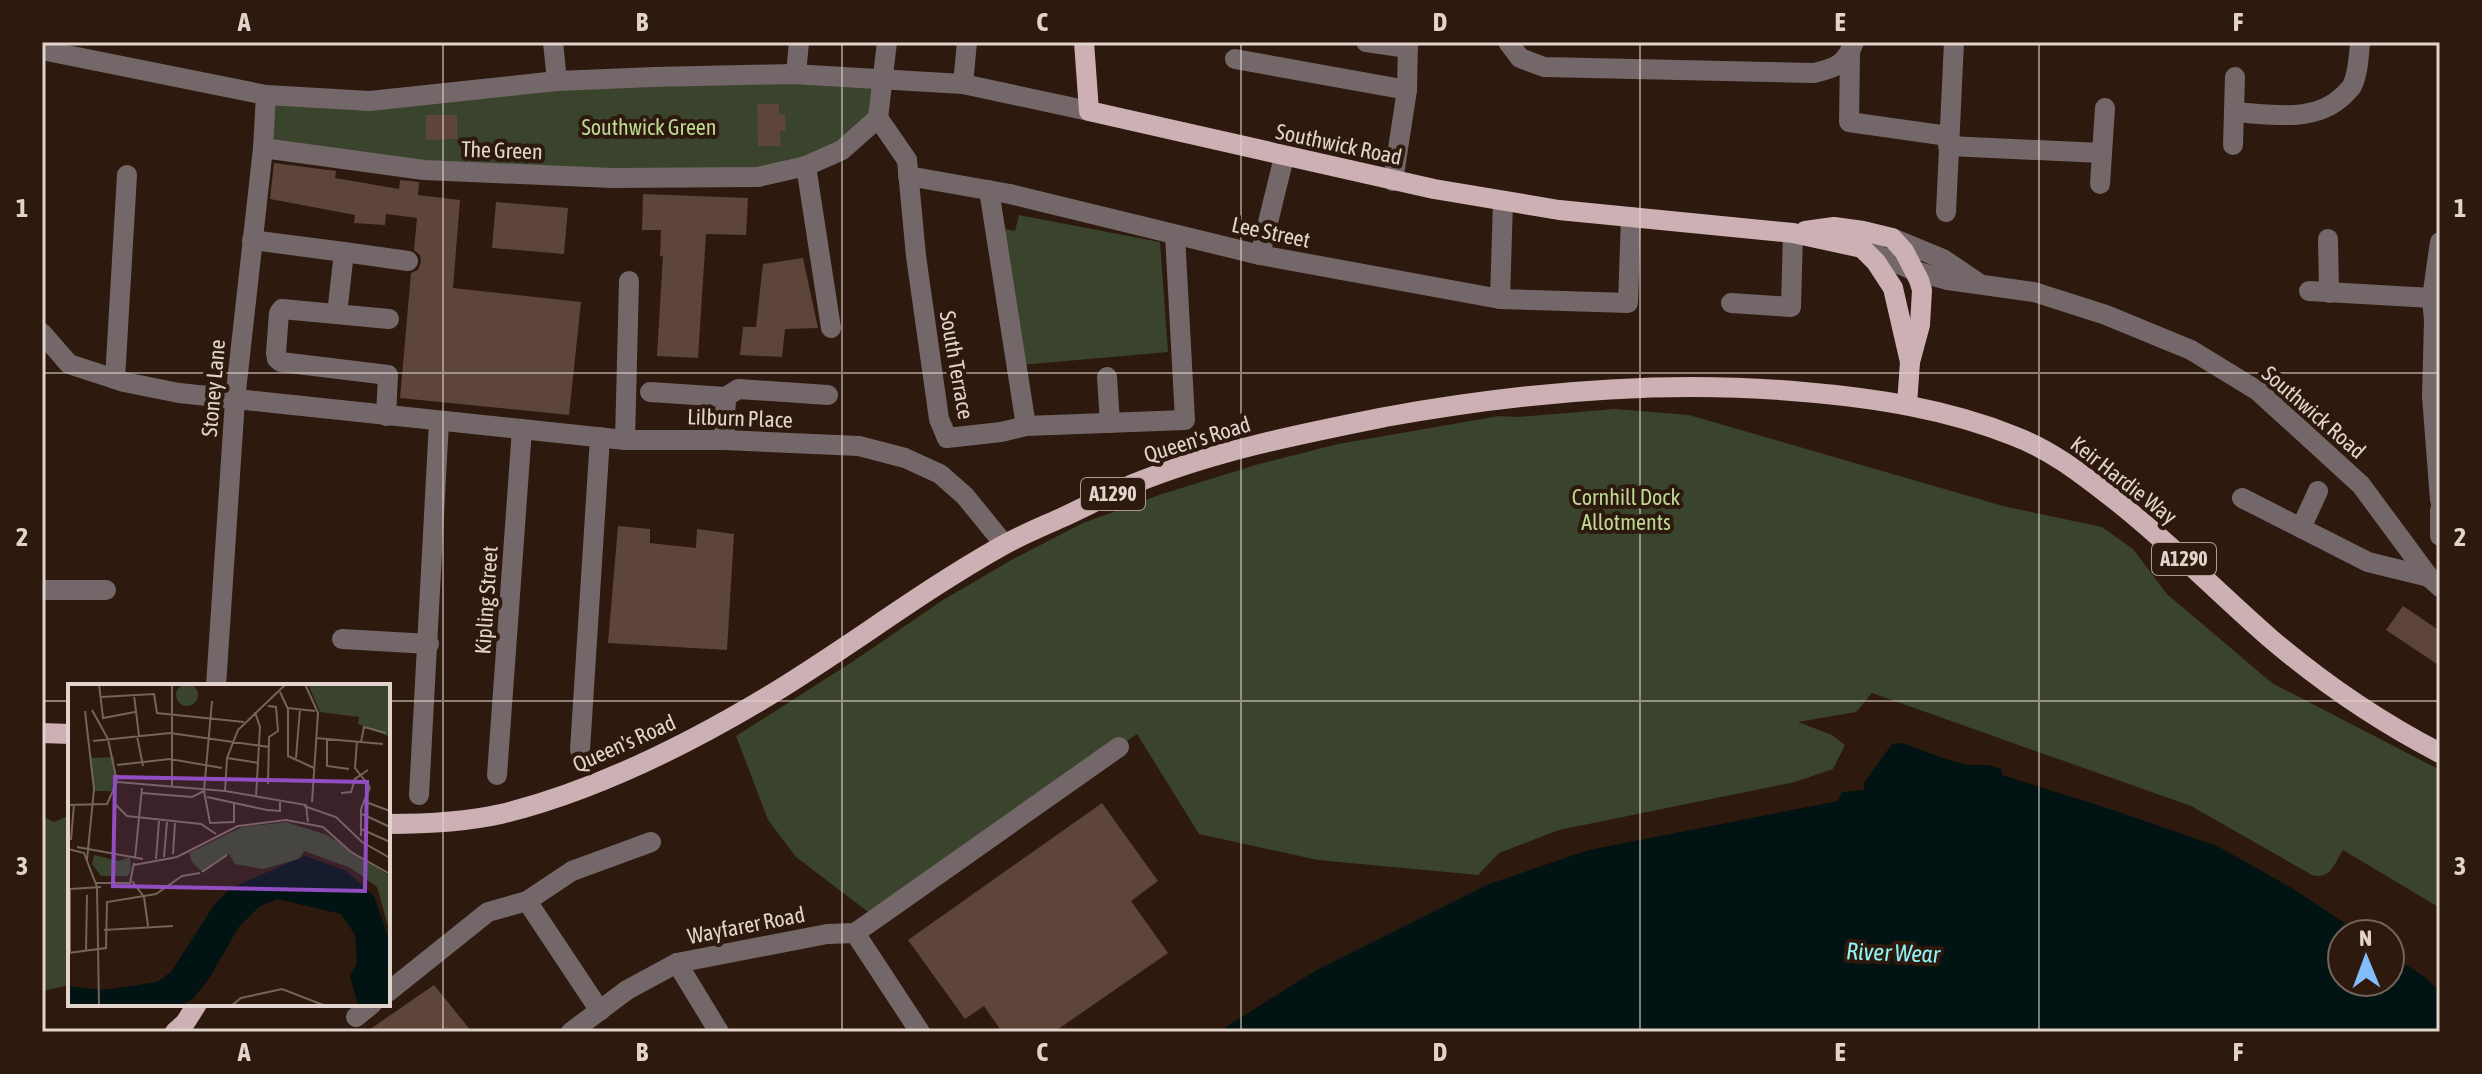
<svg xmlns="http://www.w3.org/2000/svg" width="2482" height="1074" font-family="'Asap Condensed',sans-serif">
	<rect width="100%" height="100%" fill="#2d190d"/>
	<g fill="#3a432c">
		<path d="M883 79 878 118 806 166 612 178 263 148 266 95 454 94Z"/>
		<path d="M1019 215 1160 242 1168 352 1021 365 1000 228 1015 231Z"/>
		<path d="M1615 409 1689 415 2003 506 2102 527 2133 549 2167 594 2272 683 2440 770V908L2343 850C2334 864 2331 880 2312 875L2191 806 1872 693 1856 712 1798 722 1832 735 1845 745 1833 769 1795 782 1559 830 1499 853 1478 875 1318 860 1199 834 1137 734 876 918 796 857 768 820 736 736 852 662 943 600 1013 559 1083 523 1162 494 1259 464 1338 444 1499 416 1518 417Z"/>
		<path d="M70 815V985L42 991V816L54 822Z"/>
	</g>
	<path fill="#021313" d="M1903 743C1916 748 1958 765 1971 765 1986 765 1987 764 2002 769V775L2107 808 2217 846 2292 888 2361 934H2342V982H2390V954L2423 976 2440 991V1032H1218L1315 971 1489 884 1589 850 1838 801 1842 792 1864 790V783L1892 744Z"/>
	<g fill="#5d4639">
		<path d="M757 104H779V114H785L786 131H780L781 146H758Z"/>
		<path d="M426 115H457V139L426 140Z"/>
		<path d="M274 163 336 171 335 178 399 189 400 180 419 182 418 195 460 200 453 288 581 302 569 415 400 398 411 273 418 270 421 262 420 255 414 250 417 218 386 214 385 225 354 223 355 215 270 199Z"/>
		<path d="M643 194 748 198 746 235 706 234 698 358 657 356 663 255 660 257 661 230H642Z"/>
		<path d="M496 202 568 208 564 254 492 248Z"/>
		<path d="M803 258 818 328 785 329 782 357 740 355 743 327H756L763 264Z"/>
		<path d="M618 526 650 529V543L696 548 697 529 734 534 727 650 608 643Z"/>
		<path d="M2403 606 2440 631V666L2386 630Z"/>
		<path d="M1102 803 1158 881 1131 901 1168 953 1054 1032H1002L984 1006 965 1019 908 940Z"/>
		<path d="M434 985 472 1032H366Z"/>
	</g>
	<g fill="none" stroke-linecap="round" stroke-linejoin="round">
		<g stroke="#746769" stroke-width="20">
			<path d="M553 42 557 81"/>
			<path d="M1366 42 1408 48"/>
			<path d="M1508 42 1520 58 1544 67 1814 73C1836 68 1846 64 1854 42"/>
			<path d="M42 50 266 95 370 101 557 81 655 77 792 74 963 84 1089 111"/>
			<path d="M1850 54 1849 122 1948 136"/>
			<path d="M1235 59 1407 90"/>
			<path d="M796 74 799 42"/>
			<path d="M963 84 967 42"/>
			<path d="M2234 112C2271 114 2315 124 2344 95 2346 93 2351 88 2352 86 2358 74 2359 56 2360 42"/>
			<path d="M878 118 907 160 916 256 939 419 947 438 1001 432 1026 426 1185 420 1175 235"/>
			<path d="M2233 145 2235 77"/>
			<path d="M1948 146 2102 153"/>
			<path d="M263 148 424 170 612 178 758 177 806 166 842 150 878 118 887 42"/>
			<path d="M806 166 831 328"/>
			<path d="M908 176 1010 194 1260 255 1500 299 1628 303 1631 217"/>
			<path d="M1393 181 1407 90 1408 42"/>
			<path d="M2100 184 2105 108"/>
			<path d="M989 190 1026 426"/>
			<path d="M1946 212 1954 42"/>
			<path d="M1892 238 1943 259 1977 282"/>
			<path d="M2328 239 2329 293"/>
			<path d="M252 240 344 252"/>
			<path d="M2440 242 2432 298 2434 321 2432 396 2440 500"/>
			<path d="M1862 248 1915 271 1948 280 2034 292 2106 315 2191 350 2258 391 2361 485 2429 577 2440 587"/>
			<path d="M1260 255 1284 157"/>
			<path d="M2309 291 2432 298"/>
			<path d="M1500 299 1503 201"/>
			<path d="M1731 303 1791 307 1793 233"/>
			<path d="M337 314 344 252 408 261"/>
			<path d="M42 333 69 364 124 382 179 393 625 440H724L859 446 905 458 940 474 965 496 1004 544"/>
			<path d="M1107 377 1110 423"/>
			<path d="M115 379 127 175"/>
			<path d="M650 392 726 397 738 389 828 395"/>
			<path d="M386 416 388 375 281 362 277 359 276 353 279 313 282 309 389 319"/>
			<path d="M625 440 629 281"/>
			<path d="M724 440 726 397"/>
			<path d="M2242 498 2368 562 2429 577"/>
			<path d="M2440 510V536"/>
			<path d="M2301 528 2318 491"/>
			<path d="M42 590H106"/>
			<path d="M342 639 429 644"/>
			<path d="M216 686 235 400 263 148 266 95"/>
			<path d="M580 750 600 437"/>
			<path d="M497 775 522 429"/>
			<path d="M419 795 439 422"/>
			<path d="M855 933 1119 747"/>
			<path d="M855 933 920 1032"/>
			<path d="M677 963 719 1032"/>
			<path d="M388 992 488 912 527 901"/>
			<path d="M600 1011 527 901 572 871 651 842"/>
			<path d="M356 1017 372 1004"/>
			<path d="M571 1032 627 990 677 963 827 934 855 933"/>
		</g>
		<g stroke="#ccb0b4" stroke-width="20">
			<path d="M1084 42 1089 111 1434 189 1559 210 1793 233 1862 248 1876 262 1893 288 1910 362"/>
			<path d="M1805 231 1834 227 1863 231 1892 238 1904 251 1919 280 1922 290 1920 325 1910 362 1907 404"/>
			<path d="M42 733 70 734"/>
			<path d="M388 824C425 824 465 822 501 814 596 791 687 745 770 695 848 648 920 592 1000 547 1019 536 1041 527 1061 518 1085 507 1109 494 1133 484 1214 451 1300 434 1385 417 1523 392 1664 379 1804 392 1875 398 1947 409 2014 436 2051 450 2079 472 2110 496 2167 540 2217 592 2271 639 2324 684 2378 721 2440 753"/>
			<path d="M175 1032 185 1023 197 1004"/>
		</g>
	</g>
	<path fill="none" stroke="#e2d4cc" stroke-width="2" stroke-opacity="0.55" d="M443 42V1032M842 42V1032M1241 42V1032M1640 42V1032M2039 42V1032M42 373H2440M42 701H70M388 701H2440"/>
	<g text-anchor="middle" stroke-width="8" stroke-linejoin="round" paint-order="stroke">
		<g fill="#2d190d" stroke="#ac9c93" stroke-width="2">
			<rect x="1081" y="478" width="64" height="32" rx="6"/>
			<rect x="2152" y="543" width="64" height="32" rx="6"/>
		</g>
		<g font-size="20" font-weight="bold" fill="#e2d4cc">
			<text x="1113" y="501">A1290</text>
			<text x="2184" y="566">A1290</text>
		</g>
		<g font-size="22" fill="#bdd894" stroke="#2d190d">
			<text x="649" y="135">Southwick Green</text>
			<text x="1626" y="505">Cornhill Dock<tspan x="1626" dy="25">Allotments</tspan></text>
		</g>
		<g font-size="22" fill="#e2d4cc" stroke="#2d190d">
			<text transform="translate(1339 144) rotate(12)" y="8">Southwick Road</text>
			<text transform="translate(502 150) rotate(2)" y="8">The Green</text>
			<text transform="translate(1271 232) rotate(12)" y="8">Lee Street</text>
			<text transform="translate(957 365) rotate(80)" y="8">South Terrace</text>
			<text transform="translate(213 388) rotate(-85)" y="8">Stoney Lane</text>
			<text transform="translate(2314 412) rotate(41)" y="8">Southwick Road</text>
			<text transform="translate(740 418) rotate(2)" y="8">Lilburn Place</text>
			<text transform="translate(1197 439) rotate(-17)" y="8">Queen's Road</text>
			<text transform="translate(2124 480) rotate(38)" y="8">Keir Hardie Way</text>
			<text transform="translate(486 600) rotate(-86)" y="8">Kipling Street</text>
			<text transform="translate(624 743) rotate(-24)" y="8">Queen's Road</text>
			<text transform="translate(746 925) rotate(-11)" y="8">Wayfarer Road</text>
		</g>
		<g font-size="24" font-style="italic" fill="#8ef3f5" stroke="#2d190d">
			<text transform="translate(1893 953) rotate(2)" y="8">River Wear</text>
		</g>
	</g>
	<g transform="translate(68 684)">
		<rect width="322" height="322" fill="#2d190d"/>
		<path d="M240 0H322V53L290 40 291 33 252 28ZM108 11a11 11 0 1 1 22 0a11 11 0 1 1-22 0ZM46 73 47 107H26L22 74ZM218 138 259 151 322 192V249L309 203 283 184 236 167 231 175 195 185 167 180 161 170 134 188 124 178 121 169 174 143ZM26 171 51 177 62 173 63 186 60 192H33L24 180Z" fill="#3a432c"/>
		<path d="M237 172 278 187 306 212 321 256 322 322H290L282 292 289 279 287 251 273 230 209 215 191 223 170 244 142 293 125 315 112 322H0V302L35 306 89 298 103 288 146 221 163 204Z" fill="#021313"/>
		<path fill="none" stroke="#756459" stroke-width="2" d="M31 0 35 34 67 28M218 0 170 46 159 74 157 107 238 121 240 138M237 0 250 29 244 118M212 8 220 25V72L246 84M66 11 71 52M33 13 86 10 89 29 176 38M144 17 136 107 142 139 166 138V119M220 24 247 27M17 27 26 105 19 176M187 28 192 43 188 113M69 52 75 82M248 54 315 60M259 55V82L281 85M25 57 102 49 201 63M289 57 287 84 302 103M293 58 296 43 318 49M159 74 191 79M228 74 232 25M49 81 102 75 154 84M49 98 157 107M200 100 201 53 210 47 208 23 200 22M104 103V0M74 109 124 113 136 107M273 109 283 108 287 95 300 86M139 113 199 126 212 127V118M295 117 322 127M47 120 59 132 133 140 148 150M0 121 39 120 49 98 40 55 24 26M236 122 268 133 294 158 322 174M294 130 322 143M293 145 322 158M293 152V125L302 103M3 156 6 120M9 163 75 175M0 165 16 169 29 203 31 322M105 170 107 139M96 173 99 138M67 174 74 104M88 175 91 137M66 181 109 173 170 142 218 136 255 143 283 168 322 190M134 188 159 171M64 197 76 213 80 242M28 199H62L66 179M2 205 33 203M36 246 105 242M18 267 19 211M0 269 38 264 39 218 88 210 114 192 132 189M2 269V205M163 322 173 314 214 305 258 322"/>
		<path fill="#904ec2" fill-opacity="0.15" stroke="#904ec2" stroke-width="4" d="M47 93 299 98 297 207 45 202Z"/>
		<rect width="322" height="322" fill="none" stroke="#e2d4cc" stroke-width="4"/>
	</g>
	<rect width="2482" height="1074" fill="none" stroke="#2d190d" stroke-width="88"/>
	<g transform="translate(2366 958) rotate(359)"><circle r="38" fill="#2d190d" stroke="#756459" stroke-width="2"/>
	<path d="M0-6L14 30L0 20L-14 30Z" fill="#82bcfa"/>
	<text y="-12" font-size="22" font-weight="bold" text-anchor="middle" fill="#e2d4cc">N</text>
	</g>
	<rect x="44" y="44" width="2394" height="986" fill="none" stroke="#e2d4cc" stroke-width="3"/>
	<g font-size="26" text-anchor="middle" font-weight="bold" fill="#e2d4cc">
		<text x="244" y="31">A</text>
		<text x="642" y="31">B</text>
		<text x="1042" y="31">C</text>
		<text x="1440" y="31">D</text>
		<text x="1840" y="31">E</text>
		<text x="2238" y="31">F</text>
		<text x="22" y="217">1</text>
		<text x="2460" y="217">1</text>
		<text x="22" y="546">2</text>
		<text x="2460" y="546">2</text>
		<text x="22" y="875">3</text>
		<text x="2460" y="875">3</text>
		<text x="244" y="1061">A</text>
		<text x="642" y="1061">B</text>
		<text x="1042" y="1061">C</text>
		<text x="1440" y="1061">D</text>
		<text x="1840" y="1061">E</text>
		<text x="2238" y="1061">F</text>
	</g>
</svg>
